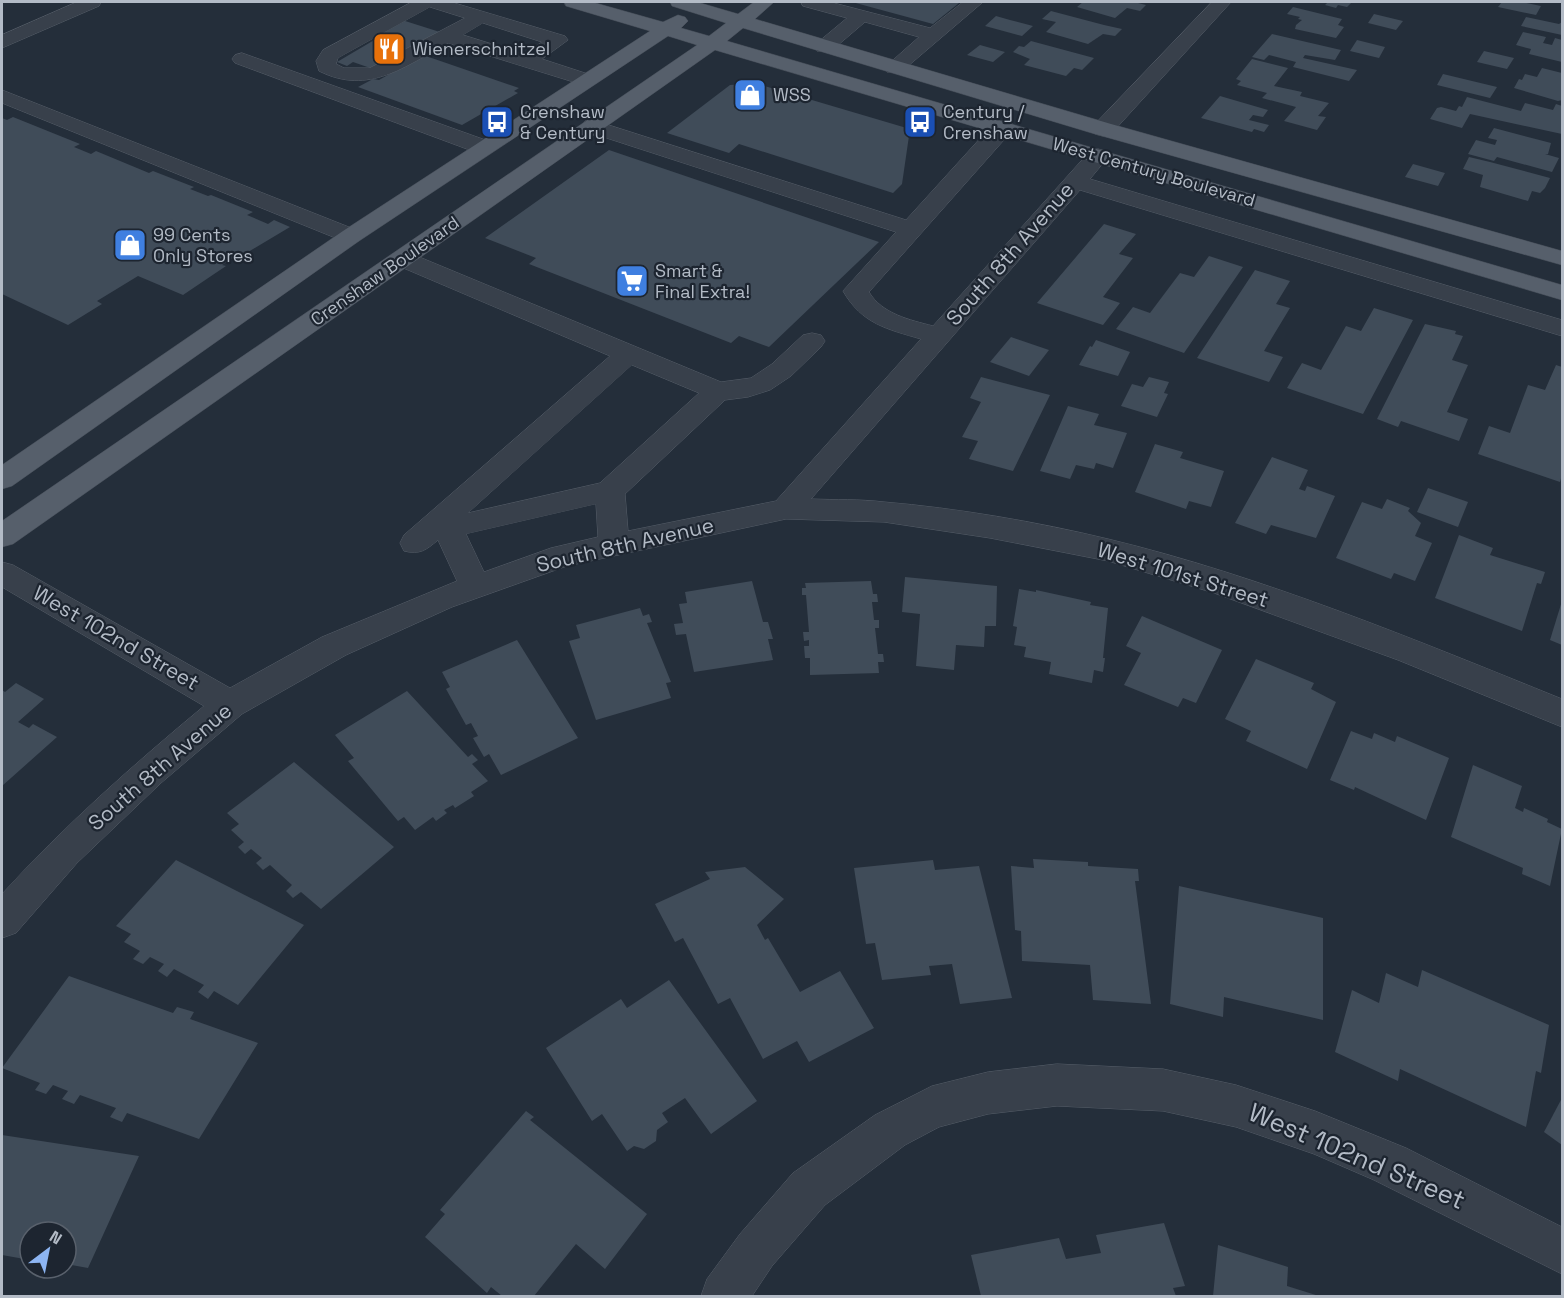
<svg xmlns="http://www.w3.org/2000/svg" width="1564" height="1298" font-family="'Space Grotesk',sans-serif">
	<rect width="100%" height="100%" fill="#242e3a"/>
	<g fill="#404c59">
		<path d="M852 2H953L959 3 933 24Z"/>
		<path d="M1083 2H1134L1146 5 1140 11 1127 8 1115 18 1077 7Z"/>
		<path d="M1328 2H1352L1347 7 1338 5 1336 8 1325 5Z"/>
		<path d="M1502 2H1521L1541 6 1536 15 1498 7Z"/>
		<path d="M1293 7 1342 19 1338 25 1344 27 1336 38 1295 29 1296 25 1302 20 1298 19 1300 17 1287 14Z"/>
		<path d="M1051 11 1104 25 1122 29 1115 36 1103 34 1088 44 1046 32 1056 22 1042 19Z"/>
		<path d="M1374 14 1403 21 1396 30 1368 23Z"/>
		<path d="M996 16 1010 20 1033 26 1022 36 985 26Z"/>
		<path d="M1526 17 1559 24 1562 22V35L1521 26Z"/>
		<path d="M402 20 443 33 376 70 353 62 347 66 337 62 376 39 371 37Z"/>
		<path d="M1523 32 1546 37 1543 43 1552 45 1555 38 1562 40V62L1529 54 1531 49 1516 45Z"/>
		<path d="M1272 34 1341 50 1335 60 1305 55 1303 58 1357 70 1349 81 1293 67 1296 62 1269 55 1264 60 1252 57Z"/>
		<path d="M1357 40 1385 47 1379 58 1350 51Z"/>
		<path d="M1031 41 1094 58 1082 70 1074 68 1066 76 1024 65 1030 59 1013 52 1019 46 1024 47Z"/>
		<path d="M980 45 1005 52 993 62 967 55Z"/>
		<path d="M1484 51 1514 58 1507 69 1477 62Z"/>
		<path d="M423 55 519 88 514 91 518 93 462 125 358 87 373 79 379 80Z"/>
		<path d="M1252 59 1288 68 1274 86 1302 92 1300 96 1329 103 1318 116 1326 117 1317 130 1284 121 1296 107 1262 98 1267 93 1237 85 1241 81 1236 79Z"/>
		<path d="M1542 68 1562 73V100L1558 101 1514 88 1519 79 1522 80 1525 74 1537 77Z"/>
		<path d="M1443 74 1497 87 1490 98 1437 85Z"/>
		<path d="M754 83 910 129 902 184 893 193 739 144 729 153 667 133 730 85Z"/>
		<path d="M1220 96 1268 110 1263 117 1253 115 1249 120 1269 125 1264 132 1254 129 1252 132 1201 118Z"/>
		<path d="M1467 97 1521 111 1525 103 1553 110 1556 104 1562 106V134L1470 114 1462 128 1430 119 1437 108 1441 107 1456 111 1459 106 1462 107Z"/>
		<path d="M13 117 80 144 74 147 91 154 96 151 149 173 153 171 194 187 190 189 208 196 211 195 253 212 247 215 268 224 274 220 290 227 243 255 240 253 222 265 226 266 183 295 138 276 97 301 102 304 68 325 2 294V118L7 120Z"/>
		<path d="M1494 128 1551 143 1548 154H1545L1559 158 1552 172 1497 157 1494 161 1468 154 1476 140 1495 145 1497 140 1488 138Z"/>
		<path d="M609 150 879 242 769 347 739 336 731 343 529 264 536 258 485 238Z"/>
		<path d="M1469 157 1490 162 1550 178 1545 188 1540 193 1532 191 1528 201 1480 187 1483 175 1463 169Z"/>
		<path d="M1413 164 1445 173 1438 186 1405 177Z"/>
		<path d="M1104 224 1136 234 1119 254 1133 258 1103 297 1120 303 1103 325 1037 303Z"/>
		<path d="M1209 256 1243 267 1184 353 1116 329 1133 307 1150 313 1180 273 1194 277Z"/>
		<path d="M1255 270 1290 281 1276 304 1290 308 1264 351 1283 357 1269 382 1197 358Z"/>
		<path d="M1374 308 1413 320 1363 414 1287 388 1302 363 1321 370 1346 326 1361 331Z"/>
		<path d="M1425 324 1456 331 1455 334 1463 336 1452 360 1468 365 1447 412 1468 419 1459 441 1401 421 1398 427 1377 419Z"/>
		<path d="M1011 337 1049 350 1029 376 990 362Z"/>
		<path d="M1096 340 1130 352 1118 376 1079 365 1090 346 1092 347Z"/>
		<path d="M1556 365 1562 367V475L1560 482 1478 454 1489 426 1510 433 1528 385 1545 390Z"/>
		<path d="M981 377 1050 395 1013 471 969 459 978 441 962 437 981 402 970 398Z"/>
		<path d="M1149 377 1169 382 1164 393 1168 394 1157 417 1121 406 1132 384 1143 387Z"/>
		<path d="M1068 406 1099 414 1094 425 1127 433 1113 468 1096 463 1094 469 1076 465 1070 479 1040 471Z"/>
		<path d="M1155 444 1183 452 1180 458 1224 471 1211 507 1189 501 1186 509 1135 492Z"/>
		<path d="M1272 457 1308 470 1299 489 1305 491 1307 486 1335 496 1316 538 1271 525 1266 534 1235 523Z"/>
		<path d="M1428 488 1468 502 1458 527 1417 512Z"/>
		<path d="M1387 499 1410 508 1408 511 1421 523 1415 536 1432 543 1415 581 1394 573 1391 579 1336 558 1362 502 1382 509Z"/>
		<path d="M1459 535 1493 548 1490 555 1545 572 1541 584 1537 583 1522 631 1435 598Z"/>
		<path d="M905 577 997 586 996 626H985L984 647 956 645 954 670 916 666 920 614 902 612Z"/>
		<path d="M752 581 763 622H768L773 639H768L773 660 694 672 686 634 676 635 674 624 683 623 679 604 687 603 685 592Z"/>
		<path d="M871 581 873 594H877L878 602H872L874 620H879V628H875L878 654H883L884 662H878L879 673 810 675V658H805L804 646H809V640L804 641 803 632H809L806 595H802V588H806L805 583Z"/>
		<path d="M1019 589 1036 592V590L1091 602 1090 605 1108 608 1103 658H1105L1103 672 1094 670 1092 683 1049 674 1051 662 1024 657 1026 647 1014 645 1017 627 1013 626Z"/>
		<path d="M1562 601V645L1550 640Z"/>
		<path d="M640 608 643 616 649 614 652 622 647 623 671 682 666 683 671 698 596 720 569 641 580 638 576 625Z"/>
		<path d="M1142 616 1222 650 1196 703 1183 698 1178 707 1124 685 1141 653 1126 646Z"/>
		<path d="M517 640 578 738 501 775 489 754 484 757 473 738 478 736 471 723 466 725 446 689 450 687 442 672Z"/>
		<path d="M1256 659 1314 683 1311 689 1336 702 1307 769 1246 741 1251 731 1225 719Z"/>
		<path d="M16 683 44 699 18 722 29 728 33 724 57 737 2 786V690L5 692Z"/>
		<path d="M407 691 468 757 472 754 478 760 472 764 488 781 471 792 474 796 455 808 453 805 444 810 447 813 436 821 433 817 415 830 404 817 398 821 348 761 354 758 335 735Z"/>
		<path d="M1351 731 1372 739 1374 733 1395 742 1397 736 1449 758 1426 820 1355 787 1354 790 1330 780Z"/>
		<path d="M294 762 394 847 321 909 301 892 293 898 286 891 292 885 270 865 263 870 256 863 262 858 251 849 245 854 238 847 244 842 231 830 239 824 227 813Z"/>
		<path d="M1473 765 1522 786 1515 808 1523 812 1524 808 1548 819 1547 822 1562 829 1550 886 1522 874 1523 868 1451 837Z"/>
		<path d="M1033 859 1088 862V866L1138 869 1139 881H1135L1151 1004 1093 1000 1090 965 1022 961 1021 931 1015 930 1011 866 1034 868Z"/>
		<path d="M176 860 304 925 238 1005 214 991 208 999 198 992 204 985 174 969 167 977 158 971 164 964 150 957 143 964 133 959 140 951 124 942 131 934 116 926Z"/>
		<path d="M933 860 935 870 979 866 1012 998 960 1004 952 964 929 966 931 975 882 980 875 943 866 944 854 868Z"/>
		<path d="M745 867 784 899 757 925 765 940 768 938 800 992 840 971 874 1028 809 1062 797 1041 763 1059 730 998 718 1004 683 938 675 942 655 904 710 879 705 872Z"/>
		<path d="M1179 886 1323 918V1020L1224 997 1223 1017 1170 1004Z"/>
		<path d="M1422 970 1549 1025 1541 1073 1536 1071 1526 1127 1400 1069 1398 1081 1335 1052 1352 990 1379 1003 1386 973 1418 987Z"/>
		<path d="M69 976 173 1013 177 1007 194 1012 190 1019 258 1043 199 1139 127 1113 122 1122 110 1117 116 1108 80 1095 74 1104 62 1099 68 1091 53 1085 46 1094 35 1090 40 1083 2 1068Z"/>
		<path d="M669 980 757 1101 711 1134 685 1098 662 1113 668 1122 657 1130 656 1141 644 1149 634 1146 627 1151 602 1114 592 1121 546 1048 621 999 627 1008Z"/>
		<path d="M1562 1098V1145L1544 1132Z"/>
		<path d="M526 1111 534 1117 530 1120 647 1214 605 1269 576 1244 534 1296H502L491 1287 487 1293 425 1237 445 1214 440 1210Z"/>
		<path d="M2 1135 139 1156 88 1268 66 1264V1232H30V1260L2 1255Z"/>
		<path d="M1164 1223 1185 1286 1173 1288 1176 1296H981L971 1255 1059 1238 1066 1259 1101 1253 1096 1235Z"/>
		<path d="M1218 1245 1288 1267 1287 1286 1319 1296H1213Z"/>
		<path d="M35 1268H52L49 1274 33 1271Z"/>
	</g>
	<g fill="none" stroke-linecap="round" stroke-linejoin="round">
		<g stroke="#565e69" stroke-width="1">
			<g id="minor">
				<path d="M77 2H101L99 6 2 48V35Z"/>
				<path d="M412 2H451L565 36 568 40 542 59 594 76 597 80 594 84 587 86 580 84 448 43C405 66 369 96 319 71L316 61 323 50ZM430 7 465 18 370 68H344L336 64 338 58ZM483 23 542 42 524 54 463 35Z"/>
				<path d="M801 2H830L930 28 963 2H983L901 72H887L884 68 919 37 865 22 831 51H817L814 47 817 43 847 18 803 6Z"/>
				<path d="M1212 2H1231L1111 134 1103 136 1095 134 1092 129 1095 124Z"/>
				<path d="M242 53 491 142 494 147 491 152 483 154 475 152 235 63 232 59 235 55Z"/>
				<path d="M2 90 359 231 363 236 359 241 351 243 343 241 2 103Z"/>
				<path d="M593 120 906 220 995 122 1003 121 1011 122 1014 127 1011 132 869 292C882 314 910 320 933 326L1090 151 1098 149 1106 151 1109 156 1090 179 1562 320V336L1080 190 811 499C835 500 860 499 884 502 956 508 1038 522 1108 539 1262 576 1416 640 1562 699V727L1398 660 1214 593 1108 561 990 538 884 522 786 519 567 566 452 607 346 655 242 714 161 783 77 863 16 933 2 938V894C64 826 133 765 204 706L2 587V562L13 565 230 688 322 637 457 581 438 540C426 550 420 555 404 551L400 543 404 535 610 356 394 264 391 259 394 254 403 252 412 254 721 382 751 378 772 364 803 335 812 333 821 335 825 341 821 347 791 376 770 390 748 397 725 400 625 494 628 531 776 501 921 339C887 329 862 324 843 291L896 232 585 131 582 126 585 121ZM632 365 699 393 600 483 468 513ZM596 504 598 537 551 548 484 572 466 534Z"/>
				<path d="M1057 1064 1163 1069 1236 1085 1315 1111 1406 1148 1562 1227V1274L1374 1180 1314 1154 1236 1127 1163 1111 1057 1106 988 1114 939 1127 905 1145 825 1205 772 1266 752 1296H701L707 1279 740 1234 793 1173 875 1115 932 1086 988 1072Z"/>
			</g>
		</g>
		<g stroke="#414954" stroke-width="1">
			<path id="major" d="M564 2H592L663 22 678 15 685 17 688 21 681 28 709 36 726 23 672 6 670 2H697L738 14 754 2H774L755 19 1111 124 1562 251V265L1095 134 743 28 727 41 1562 285V300L715 50 13 544 2 547V521L697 45 668 36 359 241 12 486 2 489V465L343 231 650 31 566 6Z"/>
		</g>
		<use href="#minor" fill="#38404b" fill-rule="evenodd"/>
		<use href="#major" fill="#565f6b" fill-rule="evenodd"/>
	</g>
	<defs>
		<g id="restaurant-square" transform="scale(1.725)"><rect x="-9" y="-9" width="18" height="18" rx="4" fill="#e8710a" stroke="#1d2530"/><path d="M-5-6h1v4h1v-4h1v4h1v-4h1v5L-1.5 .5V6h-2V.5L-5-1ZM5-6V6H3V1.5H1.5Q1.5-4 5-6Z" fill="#fff"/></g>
		<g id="shop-square" transform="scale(1.725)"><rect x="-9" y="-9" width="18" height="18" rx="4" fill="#3f7fe0" stroke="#1d2530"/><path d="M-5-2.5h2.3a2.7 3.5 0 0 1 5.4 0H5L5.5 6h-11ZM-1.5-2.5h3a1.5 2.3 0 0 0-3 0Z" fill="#fff"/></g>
		<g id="bus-square" transform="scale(1.725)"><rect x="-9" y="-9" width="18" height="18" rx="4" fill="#1a4fb4" stroke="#1d2530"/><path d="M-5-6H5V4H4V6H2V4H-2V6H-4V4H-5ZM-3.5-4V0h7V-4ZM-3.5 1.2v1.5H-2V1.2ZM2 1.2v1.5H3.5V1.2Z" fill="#fff"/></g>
		<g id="supermarket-square" transform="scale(1.725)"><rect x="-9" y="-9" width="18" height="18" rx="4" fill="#3f7fe0" stroke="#1d2530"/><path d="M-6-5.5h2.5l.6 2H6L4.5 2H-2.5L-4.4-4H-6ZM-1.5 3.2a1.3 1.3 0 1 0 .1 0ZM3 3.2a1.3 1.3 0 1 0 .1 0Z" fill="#fff"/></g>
	</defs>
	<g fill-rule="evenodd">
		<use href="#restaurant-square" x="389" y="49"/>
		<use href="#shop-square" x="750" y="95"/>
		<use href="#bus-square" x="497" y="122"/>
		<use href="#bus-square" x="920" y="122"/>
		<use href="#shop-square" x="130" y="245"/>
		<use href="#supermarket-square" x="632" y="281"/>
	</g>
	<g text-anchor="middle" stroke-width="4.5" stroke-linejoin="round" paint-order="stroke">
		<g font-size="18" fill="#b3bbc6" stroke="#1d2530" text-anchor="start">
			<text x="412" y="55">Wienerschnitzel</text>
			<text x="773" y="101">WSS</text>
			<text x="520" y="118">Crenshaw<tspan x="520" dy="21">&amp; Century</tspan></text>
			<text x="943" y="118">Century /<tspan x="943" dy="21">Crenshaw</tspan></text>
			<text x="153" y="241">99 Cents<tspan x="153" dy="21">Only Stores</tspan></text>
			<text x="655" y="277">Smart &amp;<tspan x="655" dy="21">Final Extra!</tspan></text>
		</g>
		<g font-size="18" fill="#b3bbc6" stroke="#1d2530">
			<text transform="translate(1154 172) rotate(16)" y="6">West Century Boulevard</text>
			<text transform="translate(385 271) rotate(-35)" y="6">Crenshaw Boulevard</text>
		</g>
		<g font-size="21" fill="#b3bbc6" stroke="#1d2530">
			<text transform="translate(1010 254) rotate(-49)" y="7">South 8th Avenue</text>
			<text transform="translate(625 545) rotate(-13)" y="7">South 8th Avenue</text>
			<text transform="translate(1183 575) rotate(17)" y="7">West 101st Street</text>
			<text transform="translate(116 638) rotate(30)" y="7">West 102nd Street</text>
			<text transform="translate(160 767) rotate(-41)" y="7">South 8th Avenue</text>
		</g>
		<g font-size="26" fill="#b3bbc6" stroke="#1d2530">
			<text transform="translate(1357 1156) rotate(23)" y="9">West 102nd Street</text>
		</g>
	</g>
	<rect width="1564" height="1298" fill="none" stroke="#b3bbc6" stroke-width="6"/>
	<g transform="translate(48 1250) rotate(32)"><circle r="28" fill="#1d2530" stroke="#59616c" stroke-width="1.5"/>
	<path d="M0-4.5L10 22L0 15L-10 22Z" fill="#8db5f2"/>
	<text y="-9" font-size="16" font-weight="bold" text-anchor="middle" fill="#b3bbc6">N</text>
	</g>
</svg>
